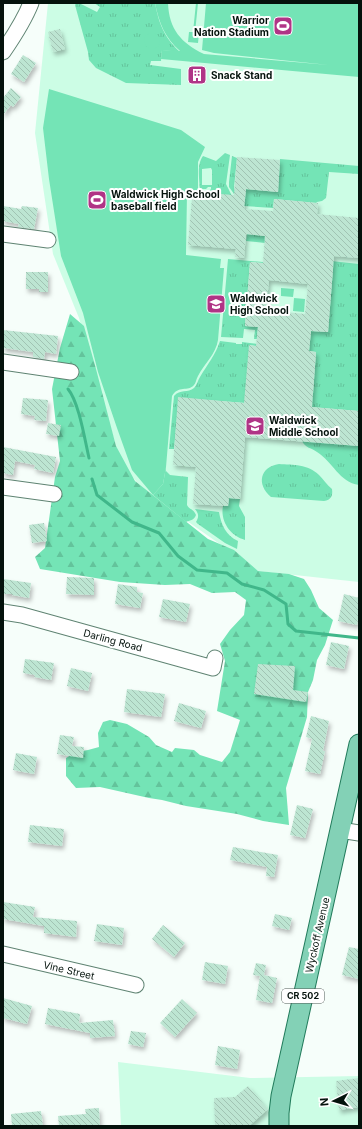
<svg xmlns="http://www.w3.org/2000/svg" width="362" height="1129" font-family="Inter,sans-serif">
	<defs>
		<pattern id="grass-tufts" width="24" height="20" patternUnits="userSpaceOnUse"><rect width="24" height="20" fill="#74e4b6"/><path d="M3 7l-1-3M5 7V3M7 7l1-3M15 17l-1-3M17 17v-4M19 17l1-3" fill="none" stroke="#63c39b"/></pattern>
		<pattern id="forest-firs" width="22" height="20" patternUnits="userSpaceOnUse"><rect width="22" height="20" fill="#74e4b6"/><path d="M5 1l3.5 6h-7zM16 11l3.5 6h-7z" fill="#63c39b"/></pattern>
		<pattern id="building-back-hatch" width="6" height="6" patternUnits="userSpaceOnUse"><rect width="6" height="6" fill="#bde5d2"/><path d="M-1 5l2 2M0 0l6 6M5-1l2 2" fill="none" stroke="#a1c3b3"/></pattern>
		<filter id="shadow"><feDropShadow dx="2" dy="3.5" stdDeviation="2" flood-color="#0004"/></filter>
	</defs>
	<rect width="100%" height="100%" fill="#f6fefa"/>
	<g fill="#ccfde5">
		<path d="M48 3H359V582L258 571 143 490 127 470 116 446 79 318 53 254 35 133Z"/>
		<path d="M118 1062 250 1078 359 1076V1126H121Z"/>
	</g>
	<g fill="url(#grass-tufts)" fill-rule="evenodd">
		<path d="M76 3 81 4 97 12 100 7 94 3H155C159 24 164 37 180 52L162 50 161 61H151L150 65 181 69V85L126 83 96 68 89 60 88 52 75 5Z"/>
		<path d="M225 153 230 155 226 184 232 196 221 199 220 193H207L211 189V187H208L206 189H201V193H200C200 181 196 165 203 156L216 161ZM211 168 212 170V185H202V169Z"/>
		<path d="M232 156 237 158 234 187 237 198 229 187V182Z"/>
		<path d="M280 159 359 166V174L329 172 326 198 322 201 317 202 316 203 274 199 273 208 244 206 246 189 278 192Z"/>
		<path d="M247 234 265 236V243L246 241Z"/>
		<path d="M228 259 263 262V263L250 262 245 326 258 327 257 339H254L255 330 244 329 243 338 221 337Z"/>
		<path d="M322 260 359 264V411L298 406 313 393 316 352 309 351 311 331 328 332 333 269 317 267Z"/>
		<path d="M220 341 236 343V344H242V342L257 344 256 346 249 345 259 404 179 398 174 449H169L174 396C180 389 188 393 194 388 197 385 198 380 200 377 207 365 216 354 220 341Z"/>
		<path d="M302 441 359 446V485C339 482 333 462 317 452 312 448 305 448 302 441Z"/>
		<path d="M279 464C293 465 308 464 319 475 323 479 327 485 332 489 333 496 331 500 324 501L271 497C256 484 260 467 279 464Z"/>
		<path d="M166 467V471L170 475 188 477 187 505C189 510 193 508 196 515 194 520 191 520 186 522L153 495 163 484Z"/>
		<path d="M229 498 240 499 239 506 245 517V540C230 536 220 521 223 506H228Z"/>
		<path d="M195 509 219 512C221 524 226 536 238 541L237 549 225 543 198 524 196 522C199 517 199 514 195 509Z"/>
	</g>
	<path fill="url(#forest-firs)" d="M70 314 84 326 96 369 116 446 135 481 208 539 234 550 258 571 289 574 304 579 311 590 319 608 333 620 325 645 317 660 313 680 308 692 307 717 286 788 289 825 263 821 237 814 186 806 162 800 149 798 100 787 76 788 66 776V758L76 752 88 750 99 747 98 733 103 722 110 720 127 724 149 737 156 745 172 752 175 748 194 750 200 755 222 762 230 752 240 720 217 711 225 661 220 644 230 630 244 615 246 600 235 592 212 593 190 584 165 585 120 582 40 569 35 557 45 548 55 477 60 461 52 389 60 348Z"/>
	<g fill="#74e4b6">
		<path d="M155 3H168C169 29 181 43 204 54L329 65 214 53 202 50 206 3H359V77L161 59 162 50 180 51C165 38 159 23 155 3Z"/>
		<path d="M196 3H198L195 33H199L198 43 188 42 189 32H193Z"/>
		<circle cx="152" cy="41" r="8"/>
		<path d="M49 89 181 130 205 147 198 162V192L187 193 186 255 221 259 220 268H224L218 340C216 354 204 364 198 376 196 379 196 383 194 385 188 392 178 385 172 396L166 467 163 484 153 495 132 470 117 428 98 372 83 313 61 256 49 179 43 128Z"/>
		<path d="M281 288 294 289 293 297 281 296Z"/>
		<path d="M294 298 305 299 304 312 293 311Z"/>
	</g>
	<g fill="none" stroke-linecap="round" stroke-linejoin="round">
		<g stroke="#40b78a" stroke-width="3">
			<path d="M68 389C79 402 85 441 89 458"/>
			<path d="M92 479 97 495 132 522 159 533 178 556 197 570 227 573 242 584 264 590 286 604 288 624 296 631 359 638"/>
		</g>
	</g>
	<g fill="url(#building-back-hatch)" fill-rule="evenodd" filter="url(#shadow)">
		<path d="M60 29 65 49 53 52 48 32Z"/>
		<path d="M23 55 36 63 24 82 11 74Z"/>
		<path d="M11 88 21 97 13 107 11 105 3 115V98Z"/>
		<path d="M237 157 280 160 278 192 246 189 244 209 273 211 274 199 318 203 317 214 359 218V258L334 256 328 332 311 331 309 351 316 352 312 407 359 411V446L245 437 240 499 229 498 228 506 193 504 196 467 173 465 178 397 244 403 249 345 256 346 258 327 245 326 250 262 263 263 265 236 246 234 244 258 235 257 236 249 188 245 192 198 206 199 207 193 234 195ZM269 280 308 284 305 314 266 310Z"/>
		<path d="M3 206 21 209 22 206 38 208 34 229 18 227 19 224 3 221Z"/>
		<path d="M26 272H48V292H39V289H26Z"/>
		<path d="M3 330 58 336 56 354 45 352 44 359 33 357V352L3 348Z"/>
		<path d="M23 398 48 400 46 421 34 420 35 416 21 414Z"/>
		<path d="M48 423 61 425 59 436 46 434Z"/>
		<path d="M3 447 56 457 53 473 34 469 35 465 15 461 13 475 3 473Z"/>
		<path d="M44 523 47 541 32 543 29 525Z"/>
		<path d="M67 577 94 578V595L66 594Z"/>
		<path d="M3 579 31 583 29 598 12 595V594H3Z"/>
		<path d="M118 584 137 587V592L143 593 140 608 115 604Z"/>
		<path d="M344 594 359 598V615L357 625 338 621Z"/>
		<path d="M163 599 190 604 186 622 159 617Z"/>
		<path d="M331 642 349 646 344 669 326 665Z"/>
		<path d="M25 659 54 663 51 680 34 677 35 675 23 673Z"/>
		<path d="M258 664 295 666 293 690 308 692 306 702 254 694Z"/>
		<path d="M71 668 92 673 88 691 67 686Z"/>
		<path d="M127 689 165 694 161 717 124 712Z"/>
		<path d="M179 703 206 711 201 728 174 721Z"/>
		<path d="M311 716 329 721 323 751H325L320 774 305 771 312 739 306 737Z"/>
		<path d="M60 735 74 737 72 746 84 747 83 758 57 754Z"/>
		<path d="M16 753 37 757 34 774 13 770Z"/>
		<path d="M297 805 313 809 305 838 290 835Z"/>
		<path d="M30 825 64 829 62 846 28 842Z"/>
		<path d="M233 847 278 855 274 877 266 876 267 867 230 860Z"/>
		<path d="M3 902 35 907 33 917 77 921 76 937 44 933V926L3 919Z"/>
		<path d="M275 914 292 918 289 930 272 926Z"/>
		<path d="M97 924 124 928 122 945 94 941Z"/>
		<path d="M163 925 185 943 174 957 152 939Z"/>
		<path d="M349 947 359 949V979L342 975Z"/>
		<path d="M205 962 228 966 225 984 202 980Z"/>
		<path d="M256 963 266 965 264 975 277 978 272 1003 256 1000 260 976 253 975Z"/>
		<path d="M3 998 32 1006 27 1024 3 1018Z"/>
		<path d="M182 999 197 1013 175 1037 160 1023Z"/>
		<path d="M48 1008 80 1014 79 1023 113 1020 115 1036 90 1038V1033L45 1024Z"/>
		<path d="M131 1031 146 1033 143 1047 128 1044Z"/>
		<path d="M218 1046 240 1050 237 1069 215 1065Z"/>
		<path d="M359 1078V1107L339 1110 336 1081Z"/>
		<path d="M248 1086 268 1109 249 1126H215L214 1098 235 1097Z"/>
		<path d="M99 1108 100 1126H59L58 1116 86 1114 85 1109Z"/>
		<path d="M41 1111 43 1126H12L11 1114Z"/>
	</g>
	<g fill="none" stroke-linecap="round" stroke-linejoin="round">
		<g stroke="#5f8372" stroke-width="17">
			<g id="minor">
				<path d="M3 52C14 36 24 21 31 3"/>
				<path d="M3 234 48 240"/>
				<path d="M3 362 71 372"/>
				<path d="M3 487 54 494"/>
				<path d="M3 612 22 615 213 668 215 658"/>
				<path d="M340 830 359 833"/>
				<path d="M3 954 136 985"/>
			</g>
		</g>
		<g stroke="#217b5b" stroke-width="21">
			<path id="major" d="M279 1126V1113L281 1096 359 744"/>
		</g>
		<use href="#minor" stroke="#fff" stroke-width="15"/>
		<use href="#major" stroke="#83d1b6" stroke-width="19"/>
	</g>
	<defs>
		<g id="stadium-square" transform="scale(1)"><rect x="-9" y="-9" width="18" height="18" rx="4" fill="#b03486" stroke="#fff"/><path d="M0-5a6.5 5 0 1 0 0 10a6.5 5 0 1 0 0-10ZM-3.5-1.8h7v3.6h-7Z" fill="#fff"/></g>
		<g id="building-square" transform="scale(1)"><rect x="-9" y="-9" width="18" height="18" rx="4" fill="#b03486" stroke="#fff"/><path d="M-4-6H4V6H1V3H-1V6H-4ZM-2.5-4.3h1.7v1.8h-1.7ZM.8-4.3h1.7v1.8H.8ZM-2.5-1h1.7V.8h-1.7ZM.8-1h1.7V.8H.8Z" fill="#fff"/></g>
		<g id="school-square" transform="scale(1)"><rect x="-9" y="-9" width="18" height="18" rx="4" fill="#b03486" stroke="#fff"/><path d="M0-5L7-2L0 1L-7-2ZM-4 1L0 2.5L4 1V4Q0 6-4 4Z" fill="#fff"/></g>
	</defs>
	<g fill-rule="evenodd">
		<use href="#stadium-square" x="283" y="26"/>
		<use href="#building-square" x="197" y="75"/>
		<use href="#stadium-square" x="97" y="200"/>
		<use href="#school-square" x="216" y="304"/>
		<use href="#school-square" x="255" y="426"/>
	</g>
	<g text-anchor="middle" stroke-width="4" stroke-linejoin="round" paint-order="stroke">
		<rect fill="#fff" stroke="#4f5955" stroke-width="1" x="282" y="989" width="42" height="14" rx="3"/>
		<g font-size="9" font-weight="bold" fill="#04120c">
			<text x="303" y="999">CR 502</text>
		</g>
		<g font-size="10" font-weight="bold" fill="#04120c" stroke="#fff" text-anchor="start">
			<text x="269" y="24" text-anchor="end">Warrior<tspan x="269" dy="12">Nation Stadium</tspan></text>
			<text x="211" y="79">Snack Stand</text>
			<text x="111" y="198">Waldwick High School<tspan x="111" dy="12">baseball field</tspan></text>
			<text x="230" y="302">Waldwick<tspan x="230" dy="12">High School</tspan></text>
			<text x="269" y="424">Waldwick<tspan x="269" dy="12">Middle School</tspan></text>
		</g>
		<g font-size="10" fill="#04120c" stroke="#fff">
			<text transform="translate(113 640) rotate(15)" y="4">Darling Road</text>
			<text transform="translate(317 935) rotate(-77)" y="4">Wyckoff Avenue</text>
			<text transform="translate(69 970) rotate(13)" y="4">Vine Street</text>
		</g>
	</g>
	<rect width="362" height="1129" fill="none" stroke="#04120c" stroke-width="8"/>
	<g transform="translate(334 1101) rotate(265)" stroke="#ffffff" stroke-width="3" paint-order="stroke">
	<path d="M0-3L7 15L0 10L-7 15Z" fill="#04120c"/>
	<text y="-6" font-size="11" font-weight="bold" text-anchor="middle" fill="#04120c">N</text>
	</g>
</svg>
